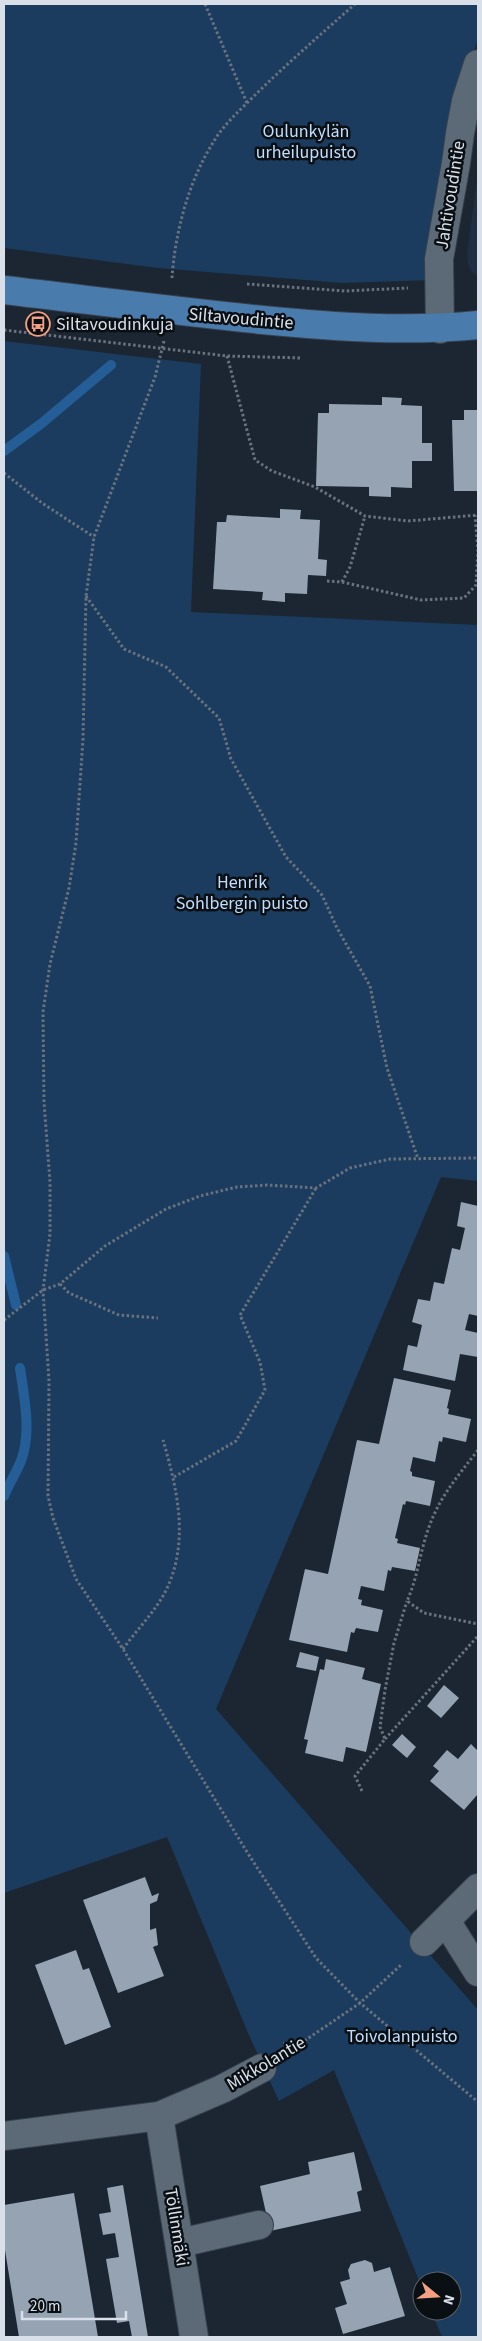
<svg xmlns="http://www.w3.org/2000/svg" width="482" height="2341" font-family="'Source Sans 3',sans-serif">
	<rect width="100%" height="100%" fill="#1b2632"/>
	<path fill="#1f2f41" d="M478 171V276L472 272 468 264 467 254Z"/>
	<g fill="#1b3c5f">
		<path d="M4 4H478V40L456 98 431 280 342 283 158 268 4 248Z"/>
		<path d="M4 341 201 364 191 612 478 625V1181L441 1177 216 1709 478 2010V2337H442L431 2311H452V2281H422V2288L334 2070 279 2101 248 2033 167 1837 4 1893Z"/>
	</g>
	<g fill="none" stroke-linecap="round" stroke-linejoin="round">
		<g stroke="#255e97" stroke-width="10">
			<path d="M4 451 42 423 111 365"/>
			<path d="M4 1256 16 1305"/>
			<path d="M4 1496C9 1484 16 1473 21 1461 32 1432 24 1397 20 1368"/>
		</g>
	</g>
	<g fill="#95a3b3">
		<path d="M382 397 402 398 401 405 422 406V443H432V461H412V488L391 487V497L369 496V487L316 486 318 413H329V404L382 405Z"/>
		<path d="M464 410H478V491H454L452 420H464Z"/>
		<path d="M280 509 301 510 300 519 320 520 318 559 327 560 326 576 308 575 307 594 285 593V602L262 600 263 592 213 589 217 522H226L227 515 280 518Z"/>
		<path d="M461 1202 478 1206V1316L469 1314 465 1330 478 1333V1357L460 1354 455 1381 403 1370 408 1345 417 1347 422 1325 412 1322 418 1299 430 1301 434 1282 444 1284 452 1248 460 1250 465 1228 457 1226Z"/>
		<path d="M394 1378 451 1390 447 1408 449 1409 448 1414 471 1419 466 1442 443 1437 442 1442 439 1441 435 1462 413 1457 410 1471 412 1472V1476L435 1481 430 1506 406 1501 405 1505 403 1504 395 1538 398 1539 397 1543 420 1548 415 1571 392 1567 391 1571 388 1570 384 1591 361 1586 358 1599 362 1600 361 1605 383 1610 378 1632 356 1628 354 1633 351 1632 347 1652 289 1640 305 1569 328 1574 357 1440 379 1444Z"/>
		<path d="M300 1652 319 1657 316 1671 296 1667Z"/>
		<path d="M326 1659 365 1668 362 1679 381 1684 366 1752 346 1747 343 1762 305 1753 308 1740 304 1739 320 1669 324 1670Z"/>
		<path d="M444 1685 459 1698 441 1718 427 1706Z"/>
		<path d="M402 1734 416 1747 407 1758 392 1745Z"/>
		<path d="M471 1744 478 1751V1794L464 1810 430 1781 439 1771 433 1766 447 1750 458 1759Z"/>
		<path d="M145 1877 152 1896 159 1893 157 1901 150 1904V1930L156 1928 158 1945 153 1947 164 1976 118 1993 83 1900Z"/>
		<path d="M76 1950 83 1970 89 1968 111 2027 65 2045 35 1965Z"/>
		<path d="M354 2152 362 2190 357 2192 361 2211 270 2231 260 2186 310 2174 308 2162Z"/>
		<path d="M123 2185 148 2337H132L129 2321 117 2323 106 2259 119 2257 115 2233 103 2235 99 2214 111 2212 107 2188Z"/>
		<path d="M74 2193 98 2337H19L4 2244V2205Z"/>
		<path d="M365 2260 372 2263 374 2272 390 2267 405 2316 343 2334 335 2308 347 2304 340 2282 350 2279 348 2270 351 2264Z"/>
	</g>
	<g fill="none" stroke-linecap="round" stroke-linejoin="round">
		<g stroke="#38414c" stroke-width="30">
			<g id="minor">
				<path d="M440 329 439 259 456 163 460 133 466 101 478 64"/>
				<path d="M446 1921 478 1972"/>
				<path d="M424 1942 478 1888"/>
				<path d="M159 2116 194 2337"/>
				<path d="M4 2136 159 2116 222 2089 262 2068"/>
				<path d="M180 2243 259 2225"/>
			</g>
		</g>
		<g stroke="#38414c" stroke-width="30">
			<path id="major" d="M4 290C90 300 176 311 263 320 335 327 406 332 478 325"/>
		</g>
		<g stroke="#69727d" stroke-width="3" stroke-dasharray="2.5 2.5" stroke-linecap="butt">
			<path d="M205 4 247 103"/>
			<path d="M172 278C175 232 189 180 214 141 223 126 236 114 249 101 283 67 319 36 355 4"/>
			<path d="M247 284 345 291 408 288"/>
			<path d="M4 330 227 356 302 358"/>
			<path d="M164 341 155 377 94 537 86 596 83 739 76 843 69 888 50 964 43 1012 44 1102 50 1182V1234L43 1290 49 1381 48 1496 53 1518 76 1579 123 1649 247 1852 316 1958 360 2003 478 2102"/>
			<path d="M227 356 255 460 272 471 315 487 365 516 408 521 478 515"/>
			<path d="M4 473 42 503 94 537"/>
			<path d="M327 581 342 582 421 600 464 598 476 585 478 551 475 515"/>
			<path d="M342 582 350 567 365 516"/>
			<path d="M86 596 124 649 166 667 219 718 231 759 286 857 322 895 337 928 370 986 387 1068 418 1159"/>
			<path d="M60 1284 69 1293 119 1315 158 1318"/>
			<path d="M4 1320 43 1290 60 1284 105 1246 166 1209 200 1196 237 1187 267 1185 316 1188 350 1168 390 1159 478 1158"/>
			<path d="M478 1450C458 1476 440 1496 429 1527 420 1551 418 1577 407 1601L424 1613 478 1624"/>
			<path d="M174 1477 236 1441 265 1390 260 1362 240 1315 316 1188"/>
			<path d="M123 1649C137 1629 158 1609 168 1586 189 1539 177 1488 163 1440"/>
			<path d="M385 1739 478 1636"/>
			<path d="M362 1791 355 1776 385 1739 380 1727 385 1690 394 1643 407 1601"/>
			<path d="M283 2044H299"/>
			<path d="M288 2052 360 2003 402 1964"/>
		</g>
		<use href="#minor" stroke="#5c6a78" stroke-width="28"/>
		<use href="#major" stroke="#497bad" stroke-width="28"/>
	</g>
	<defs>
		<g id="bus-ring" transform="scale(1.25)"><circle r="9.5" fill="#0a0f14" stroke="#f2a081" stroke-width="1.5"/><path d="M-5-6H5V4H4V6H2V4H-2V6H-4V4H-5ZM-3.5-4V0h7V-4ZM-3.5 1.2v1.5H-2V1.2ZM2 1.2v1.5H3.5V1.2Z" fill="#f2a081"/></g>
	</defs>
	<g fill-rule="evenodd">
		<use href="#bus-ring" x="38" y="324"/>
	</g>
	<g text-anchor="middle" stroke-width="5" stroke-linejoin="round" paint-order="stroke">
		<g font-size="18" fill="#c0deff" stroke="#0a0f14">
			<text x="306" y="137">Oulunkylän<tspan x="306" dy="21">urheilupuisto</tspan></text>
			<text x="242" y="888">Henrik<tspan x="242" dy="21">Sohlbergin puisto</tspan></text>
			<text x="402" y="2042">Toivolanpuisto</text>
		</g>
		<g font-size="18" fill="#d9e0e9" stroke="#0a0f14">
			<text transform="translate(450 195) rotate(-81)" y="6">Jahtivoudintie</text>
			<text transform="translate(241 318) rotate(5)" y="6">Siltavoudintie</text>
			<text transform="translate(266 2063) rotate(-31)" y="6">Mikkolantie</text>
			<text transform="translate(177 2227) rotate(81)" y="6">Töllinmäki</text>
		</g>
		<g font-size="18" fill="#d9e0e9" stroke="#0a0f14" text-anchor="start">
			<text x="56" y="330">Siltavoudinkuja</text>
		</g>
	</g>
	<rect width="482" height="2341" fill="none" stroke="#d9e0e9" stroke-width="10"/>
	<g transform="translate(437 2296) rotate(108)"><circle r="24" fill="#0a0f14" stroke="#5d6369"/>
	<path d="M0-4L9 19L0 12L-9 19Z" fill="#f2a081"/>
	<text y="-8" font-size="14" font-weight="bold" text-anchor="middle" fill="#d9e0e9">N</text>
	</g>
	<path d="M22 2311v8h104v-8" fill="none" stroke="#d9e0e9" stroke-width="2.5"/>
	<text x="30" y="2311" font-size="15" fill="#d9e0e9" stroke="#0a0f14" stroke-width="4" paint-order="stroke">20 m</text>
</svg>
